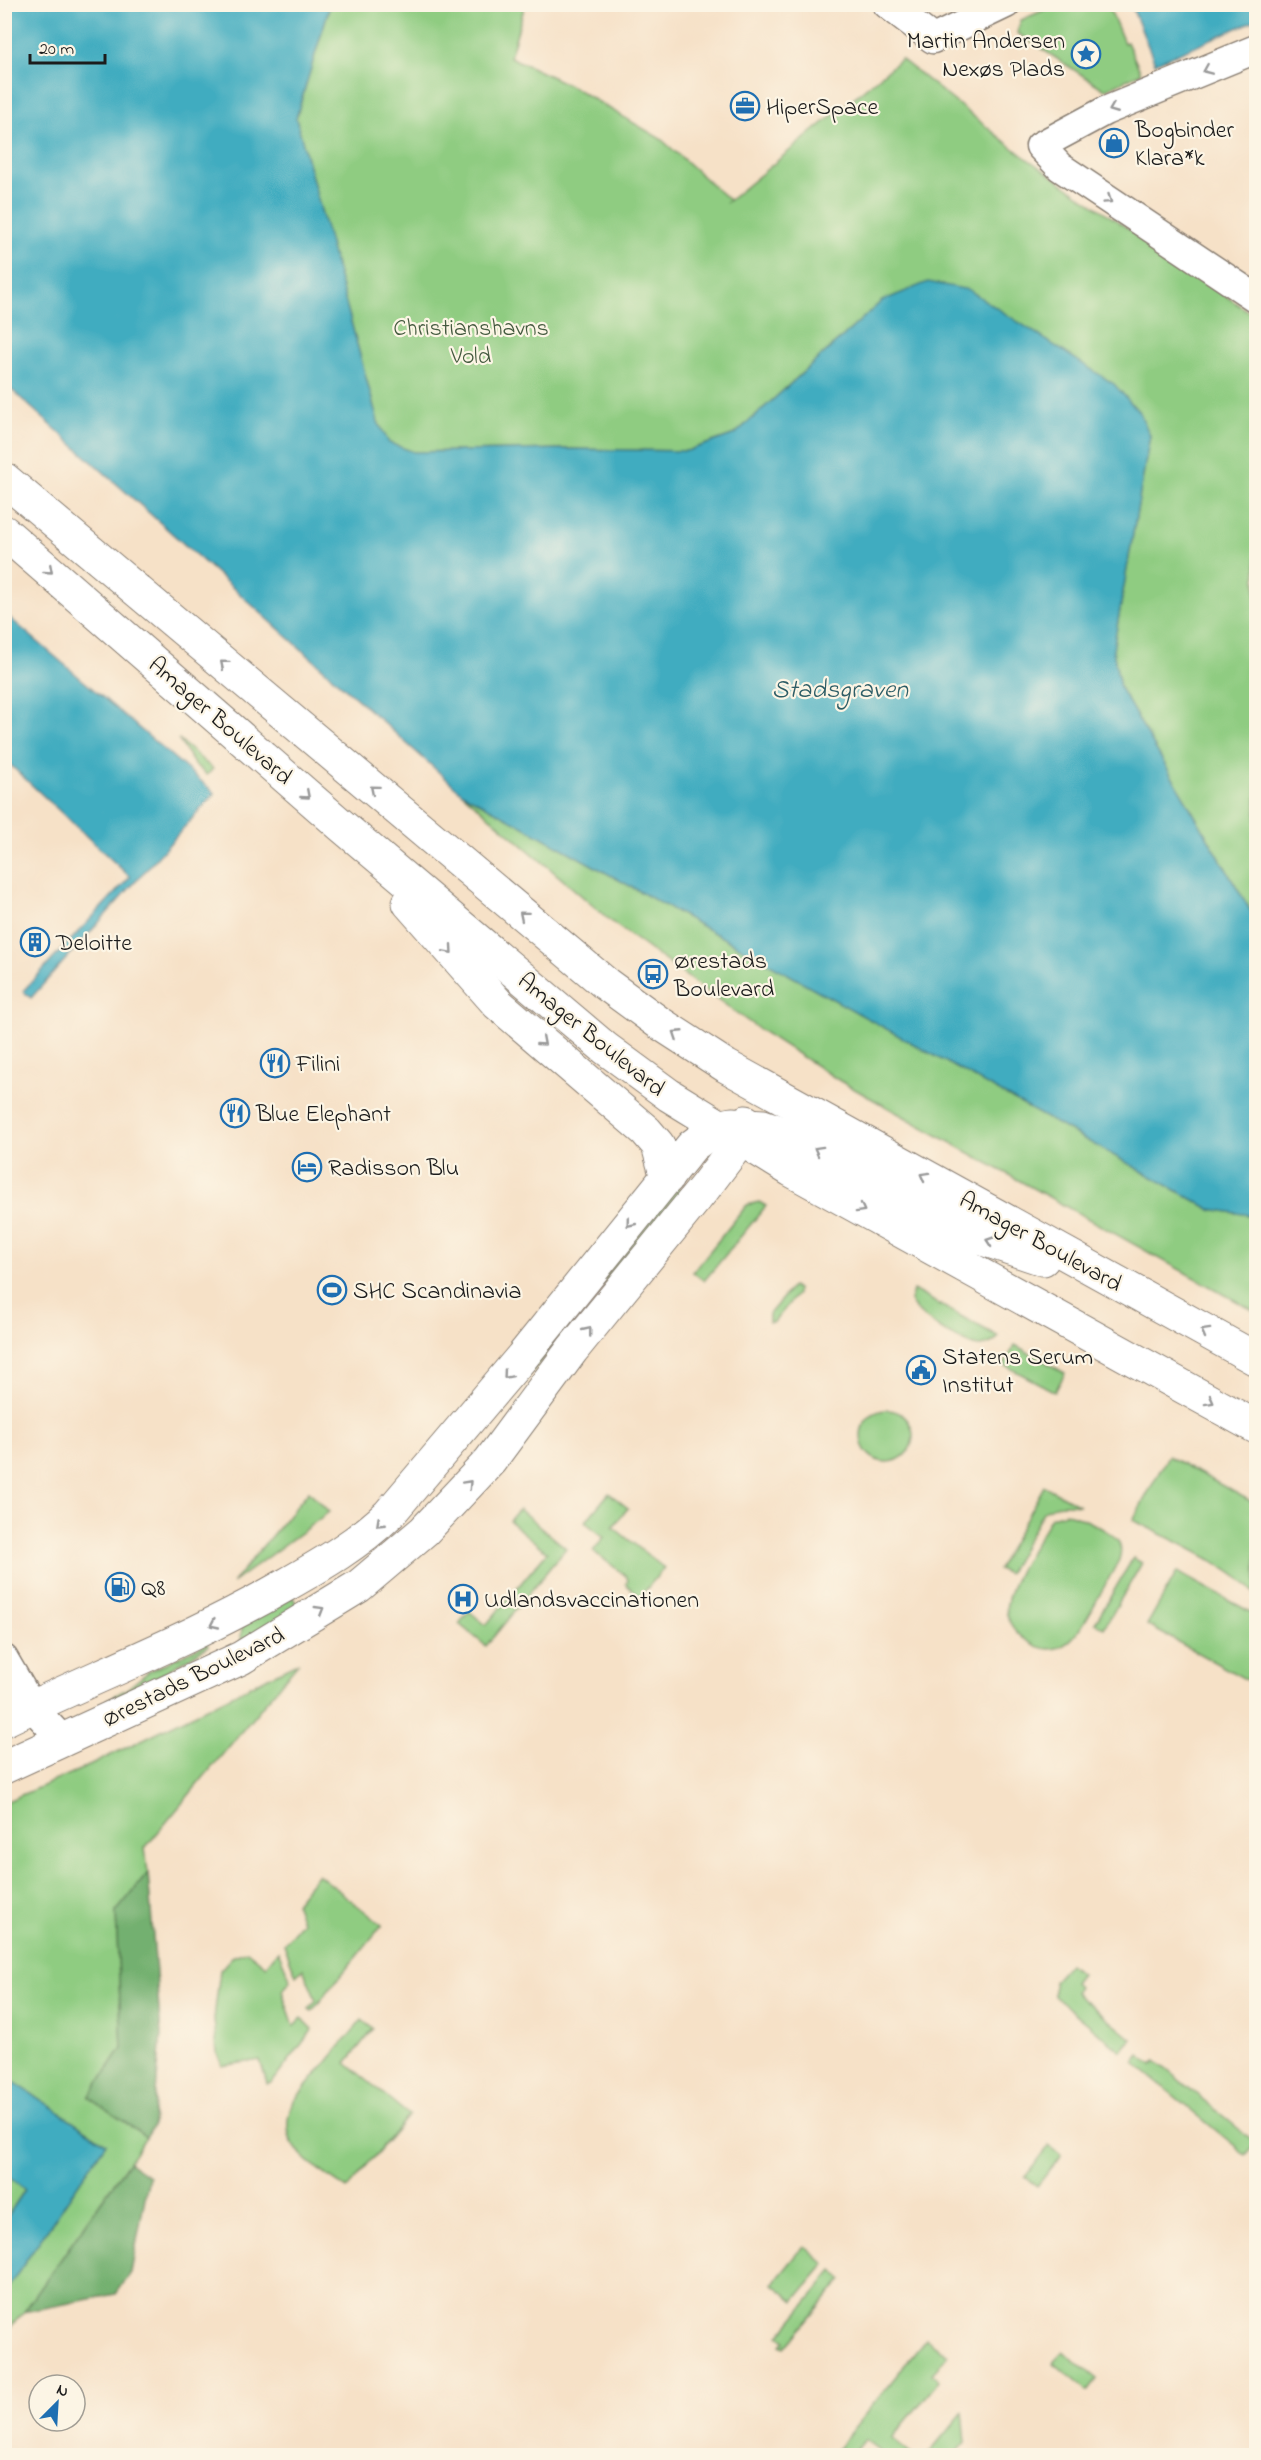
<svg xmlns="http://www.w3.org/2000/svg" width="1261" height="2460" font-family="'Indie Flower',sans-serif">
	<rect width="100%" height="100%" fill="#fcf5e5"/>
	<filter id="ink" filterUnits="userSpaceOnUse"><feTurbulence type="fractalNoise" baseFrequency=".0167" numOctaves="2"/><feDisplacementMap in="SourceGraphic" scale="12" xChannelSelector="R" yChannelSelector="G"/><feConvolveMatrix kernelMatrix="1 2 1 2 8 2 1 2 1" color-interpolation-filters="sRGB"/></filter>
	<filter id="wash" filterUnits="userSpaceOnUse"><feTurbulence type="fractalNoise" baseFrequency=".008" numOctaves="4" result="noise"/><feDisplacementMap in="SourceGraphic" scale="24" xChannelSelector="R" yChannelSelector="G"/><feGaussianBlur stdDeviation="1.35" result="paint"/><feColorMatrix in="noise" values="0 0 0 0 0 0 0 0 0 0 0 0 0 0 0 0 0 1.4 0 .05"/><feComposite in="paint" operator="in"/></filter>
	<g filter="url(#wash)">
		<rect width="100%" height="100%" fill="#f6e1c7"/>
		<g fill="#8fcc81" stroke="#56744e" stroke-width="1.5">
			<path d="M1058 4 1111 5 1112 8 1110 9 1124 43 1127 42 1141 73 1105 90 1017 33 1021 20Z"/>
			<path d="M330 5H525L510 57 573 87 661 139 729 200 726 203 901 59 1022 155 1256 317V920L1120 688 1113 650 1150 435 882 301 735 434 687 451 566 449 413 452 389 443 378 422 296 118Z"/>
			<path d="M178 739 213 769 207 775 194 764Z"/>
			<path d="M461 792 1210 1209 1256 1216V1312L840 1081 760 1030 613 923Z"/>
			<path d="M675 1187 682 1189 473 1444 467 1439Z"/>
			<path d="M759 1202 766 1206 704 1281 693 1272 747 1205Z"/>
			<path d="M792 1287 797 1289V1294L774 1322H769V1314Z"/>
			<path d="M913 1290 999 1337C995 1341 989 1345 982 1346 965 1347 917 1317 910 1301Z"/>
			<path d="M1015 1345 1065 1373 1055 1392 1004 1365Z"/>
			<circle cx="887" cy="1436" r="26"/>
			<path d="M1168 1456 1256 1504V1596C1238 1568 1165 1537 1133 1520Z"/>
			<path d="M1044 1486 1080 1505C1065 1503 1055 1503 1043 1512L1008 1574 998 1569Z"/>
			<path d="M309 1491 329 1512 232 1583Z"/>
			<path d="M609 1493 628 1508 613 1527 664 1568 640 1597 626 1584 628 1580 626 1576 593 1551 604 1537 585 1522Z"/>
			<path d="M519 1509 566 1548 486 1646 459 1624 469 1611 486 1625 547 1552 509 1521Z"/>
			<path d="M1066 1513C1078 1515 1111 1531 1118 1541 1122 1547 1121 1554 1119 1560 1112 1573 1104 1587 1097 1600 1080 1631 1062 1668 1023 1638 1013 1630 1004 1617 1007 1603 1011 1579 1038 1540 1051 1517Z"/>
			<path d="M1133 1558 1142 1563 1104 1628 1095 1623Z"/>
			<path d="M1177 1572 1256 1615V1680L1254 1684 1147 1625Z"/>
			<path d="M292 1596 299 1608 241 1642 242 1625Z"/>
			<path d="M207 1643 208 1646 112 1705 107 1700 127 1689 148 1672Z"/>
			<path d="M299 1662 145 1848 148 1873 116 1912 122 2048 89 2097 146 2137 24 2312 5 2333V2292L106 2143 5 2076V1802L91 1765Z"/>
			<path d="M318 1874 382 1925 312 2011 309 2009 316 2000 303 1969 296 1976 284 1944 302 1922 295 1903Z"/>
			<path d="M247 1951 266 1966 278 1951 291 1981 282 1991 294 2026 302 2018 313 2029 272 2083 267 2084 260 2060 222 2066 217 2053 214 2019 220 1970 232 1957Z"/>
			<path d="M1069 1964 1081 1974 1074 1983 1078 1987 1075 1992 1132 2039 1121 2051 1054 1996V1981Z"/>
			<path d="M362 2020 373 2029 346 2063 409 2115 347 2189C316 2167 271 2146 294 2101Z"/>
			<path d="M1140 2055 1153 2065 1156 2061 1256 2143 1246 2155 1134 2063Z"/>
			<path d="M1049 2146 1061 2156 1037 2186 1025 2177Z"/>
			<path d="M5 2174 25 2189 5 2220Z"/>
			<path d="M804 2246 825 2264 794 2301 773 2284Z"/>
			<path d="M833 2271 842 2279 785 2348 781 2346 785 2341 779 2336Z"/>
			<path d="M926 2339 948 2355 932 2374 939 2381 892 2438 913 2455H885L865 2440 852 2455H832Z"/>
			<path d="M1063 2351 1097 2379 1088 2391 1054 2363Z"/>
			<path d="M963 2412 966 2442 955 2455H927Z"/>
		</g>
		<g fill="#73b06f" stroke="#486646" stroke-width="1.5">
			<path d="M148 1873 161 2035 153 2126 146 2137 89 2097 122 2048 116 1912Z"/>
			<path d="M129 2162 149 2176 131 2273 116 2294 24 2312Z"/>
		</g>
		<g fill="#41acc0" stroke="#2e646e" stroke-width="1.5">
			<path d="M5 4 330 5 296 118 378 422 389 443 414 452 566 449 687 451 735 434 882 301 928 282 969 290 1114 384 1139 412 1150 435 1113 650 1120 688 1256 920V1216L1210 1209 461 792 5 384Z"/>
			<path d="M1131 5H1256V20L1155 63Z"/>
			<path d="M4 613 215 793 31 998 23 991 130 877 5 760Z"/>
			<path d="M5 2076 106 2143 5 2292V2220L25 2190 5 2174Z"/>
		</g>
	</g>
	<g filter="url(#ink)">
		<g fill="none" stroke-linecap="round" stroke-linejoin="round">
			<g stroke="#897e72" stroke-width="31">
				<g id="minor">
					<path d="M887 4 933 39 1006 4"/>
					<path d="M1256 49 1105 111 1040 146 1060 167 1256 298"/>
					<path d="M4 1659 32 1707 62 1739"/>
				</g>
			</g>
			<g stroke="#897e72" stroke-width="35">
				<g id="tertiary">
					<path d="M4 479 606 984 658 1022 726 1066 1256 1359"/>
					<path d="M4 532 342 826 605 1048 669 1095 791 1170 1256 1427"/>
					<path d="M409 903 498 1004 646 1131 658 1145 667 1178"/>
					<path d="M4 1720C98 1675 194 1638 284 1586 321 1565 358 1544 389 1514L522 1357 692 1146 718 1127 732 1124 763 1126 777 1131 807 1144 974 1236 1043 1259"/>
					<path d="M4 1767 241 1658 359 1586 424 1531 490 1461 572 1350 705 1187 740 1141 746 1122"/>
				</g>
			</g>
			<use href="#minor" stroke="#fff" stroke-width="28"/>
			<use href="#tertiary" stroke="#fff" stroke-width="33"/>
		</g>
		<defs><path id="oneway-chevron" d="M-2-3.5L2.5 0L-2 3.5" fill="none" stroke-width="1.6" stroke-linecap="round" stroke-linejoin="round" transform="scale(1.5)"/></defs>
		<g stroke="#999">
			<use href="#oneway-chevron" transform="translate(1207 70) rotate(157)"/>
			<use href="#oneway-chevron" transform="translate(1113 109) rotate(158)"/>
			<use href="#oneway-chevron" transform="translate(1108 200) rotate(34)"/>
			<use href="#oneway-chevron" transform="translate(49 570) rotate(41)"/>
			<use href="#oneway-chevron" transform="translate(224 664) rotate(-140)"/>
			<use href="#oneway-chevron" transform="translate(374 789) rotate(-140)"/>
			<use href="#oneway-chevron" transform="translate(306 795) rotate(41)"/>
			<use href="#oneway-chevron" transform="translate(523 915) rotate(-140)"/>
			<use href="#oneway-chevron" transform="translate(449 950) rotate(49)"/>
			<use href="#oneway-chevron" transform="translate(677 1034) rotate(-147)"/>
			<use href="#oneway-chevron" transform="translate(542 1042) rotate(41)"/>
			<use href="#oneway-chevron" transform="translate(818 1150) rotate(-151)"/>
			<use href="#oneway-chevron" transform="translate(924 1176) rotate(-151)"/>
			<use href="#oneway-chevron" transform="translate(861 1209) rotate(29)"/>
			<use href="#oneway-chevron" transform="translate(630 1223) rotate(129)"/>
			<use href="#oneway-chevron" transform="translate(990 1241) rotate(-161)"/>
			<use href="#oneway-chevron" transform="translate(588 1331) rotate(-51)"/>
			<use href="#oneway-chevron" transform="translate(1205 1332) rotate(-151)"/>
			<use href="#oneway-chevron" transform="translate(507 1375) rotate(130)"/>
			<use href="#oneway-chevron" transform="translate(1210 1401) rotate(29)"/>
			<use href="#oneway-chevron" transform="translate(468 1484) rotate(-47)"/>
			<use href="#oneway-chevron" transform="translate(380 1523) rotate(137)"/>
			<use href="#oneway-chevron" transform="translate(320 1610) rotate(-31)"/>
			<use href="#oneway-chevron" transform="translate(214 1624) rotate(155)"/>
		</g>
	</g>
	<defs>
		<g id="sight-ring" transform="scale(1.5)"><circle r="9.5" fill="#fcf5e5" stroke="#1f6fb2" stroke-width="1.5"/><path d="M0-6L1.8-2.2L6-1.7L2.9 1.2L3.7 5.4L0 3.3L-3.7 5.4L-2.9 1.2L-6-1.7L-1.8-2.2Z" fill="#1f6fb2"/></g>
		<g id="office-ring" transform="scale(1.5)"><circle r="9.5" fill="#fcf5e5" stroke="#1f6fb2" stroke-width="1.5"/><path d="M-6-3h4V-5.5h4V-3h4V5H-6ZM-1-4.5V-3h2v-1.5ZM-6 0V1H6V0Z" fill="#1f6fb2"/></g>
		<g id="shop-ring" transform="scale(1.5)"><circle r="9.5" fill="#fcf5e5" stroke="#1f6fb2" stroke-width="1.5"/><path d="M-5-2.5h2.3a2.7 3.5 0 0 1 5.4 0H5L5.5 6h-11ZM-1.5-2.5h3a1.5 2.3 0 0 0-3 0Z" fill="#1f6fb2"/></g>
		<g id="building-ring" transform="scale(1.5)"><circle r="9.5" fill="#fcf5e5" stroke="#1f6fb2" stroke-width="1.5"/><path d="M-4-6H4V6H1V3H-1V6H-4ZM-2.5-4.3h1.7v1.8h-1.7ZM.8-4.3h1.7v1.8H.8ZM-2.5-1h1.7V.8h-1.7ZM.8-1h1.7V.8H.8Z" fill="#1f6fb2"/></g>
		<g id="bus-ring" transform="scale(1.5)"><circle r="9.5" fill="#fcf5e5" stroke="#1f6fb2" stroke-width="1.5"/><path d="M-5-6H5V4H4V6H2V4H-2V6H-4V4H-5ZM-3.5-4V0h7V-4ZM-3.5 1.2v1.5H-2V1.2ZM2 1.2v1.5H3.5V1.2Z" fill="#1f6fb2"/></g>
		<g id="restaurant-ring" transform="scale(1.5)"><circle r="9.5" fill="#fcf5e5" stroke="#1f6fb2" stroke-width="1.5"/><path d="M-5-6h1v4h1v-4h1v4h1v-4h1v5L-1.5 .5V6h-2V.5L-5-1ZM5-6V6H3V1.5H1.5Q1.5-4 5-6Z" fill="#1f6fb2"/></g>
		<g id="hotel-ring" transform="scale(1.5)"><circle r="9.5" fill="#fcf5e5" stroke="#1f6fb2" stroke-width="1.5"/><path d="M-6-4.5h1.5V1H6V5H4.5V3h-9V5H-6ZM-4 0a1.8 1.8 0 1 1 3.6 0ZM.5 0V-2.5h3Q6-2.5 6 0Z" fill="#1f6fb2"/></g>
		<g id="stadium-ring" transform="scale(1.5)"><circle r="9.5" fill="#fcf5e5" stroke="#1f6fb2" stroke-width="1.5"/><path d="M0-5a6.5 5 0 1 0 0 10a6.5 5 0 1 0 0-10ZM-3.5-1.8h7v3.6h-7Z" fill="#1f6fb2"/></g>
		<g id="civic-ring" transform="scale(1.5)"><circle r="9.5" fill="#fcf5e5" stroke="#1f6fb2" stroke-width="1.5"/><path d="M-.6-6.5H3V-4.5H.6V-3L4-1V1h2V6H-6V1h2V-1L-.6-3ZM-1.2 2.5V6h2.4V2.5Z" fill="#1f6fb2"/></g>
		<g id="fuel-ring" transform="scale(1.5)"><circle r="9.5" fill="#fcf5e5" stroke="#1f6fb2" stroke-width="1.5"/><path d="M-5.5-6h7V0h2V4h1.3V-2.5L3-4.5l.8-.8L6-3V5H2.5V1h-1V6h-7ZM-4.2-4.7v3.2H.2V-4.7Z" fill="#1f6fb2"/></g>
		<g id="hospital-ring" transform="scale(1.5)"><circle r="9.5" fill="#fcf5e5" stroke="#1f6fb2" stroke-width="1.5"/><path d="M-5-5h3v3.5h4V-5h3V5h-3V1.5h-4V5h-3Z" fill="#1f6fb2"/></g>
	</defs>
	<g fill-rule="evenodd">
		<use href="#sight-ring" x="1086" y="54"/>
		<use href="#office-ring" x="745" y="106"/>
		<use href="#shop-ring" x="1114" y="143"/>
		<use href="#building-ring" x="35" y="942"/>
		<use href="#bus-ring" x="653" y="974"/>
		<use href="#restaurant-ring" x="275" y="1063"/>
		<use href="#restaurant-ring" x="235" y="1113"/>
		<use href="#hotel-ring" x="307" y="1167"/>
		<use href="#stadium-ring" x="332" y="1290"/>
		<use href="#civic-ring" x="921" y="1370"/>
		<use href="#fuel-ring" x="120" y="1587"/>
		<use href="#hospital-ring" x="463" y="1599"/>
	</g>
	<g text-anchor="middle" stroke-width="4.5" stroke-linejoin="round" paint-order="stroke">
		<g font-size="24" fill="#1c1c1c" stroke="#fcf5e5" text-anchor="start">
			<text x="1065" y="48" text-anchor="end">Martin Andersen<tspan x="1065" dy="28">Nexøs Plads</tspan></text>
			<text x="766" y="114">HiperSpace</text>
			<text x="1135" y="137">Bogbinder<tspan x="1135" dy="28">Klara*k</tspan></text>
			<text x="56" y="950">Deloitte</text>
			<text x="674" y="968">Ørestads<tspan x="674" dy="28">Boulevard</tspan></text>
			<text x="296" y="1071">Filini</text>
			<text x="256" y="1121">Blue Elephant</text>
			<text x="328" y="1175">Radisson Blu</text>
			<text x="353" y="1298">SHC Scandinavia</text>
			<text x="942" y="1364">Statens Serum<tspan x="942" dy="28">Institut</tspan></text>
			<text x="141" y="1595">Q8</text>
			<text x="484" y="1607">Udlandsvaccinationen</text>
		</g>
		<g font-size="24" fill="#445a3f" stroke="#fcf5e5">
			<text x="471" y="335">Christianshavns<tspan x="471" dy="28">Vold</tspan></text>
		</g>
		<g font-size="24" fill="#1c1c1c" stroke="#fcf5e5">
			<text transform="translate(221 720) rotate(41)" y="8">Amager Boulevard</text>
			<text transform="translate(592 1034) rotate(39)" y="8">Amager Boulevard</text>
			<text transform="translate(1041 1241) rotate(29)" y="8">Amager Boulevard</text>
			<text transform="translate(193 1676) rotate(-26)" y="8">Ørestads Boulevard</text>
		</g>
		<g font-size="26" font-style="italic" fill="#2d5d66" stroke="#fcf5e5">
			<text x="840" y="697">Stadsgraven</text>
		</g>
	</g>
	<rect width="1261" height="2460" fill="none" stroke="#fcf5e5" stroke-width="24"/>
	<g transform="translate(57 2403) rotate(24)"><circle r="28" fill="#fcf5e5" stroke="#a29e95" stroke-width="1.5"/>
	<path d="M0-4.5L10 22L0 15L-10 22Z" fill="#1f6fb2"/>
	<text y="-9" font-size="16" font-weight="bold" text-anchor="middle" fill="#1c1c1c">N</text>
	</g>
	<path d="M30 54v9h75v-9" fill="none" stroke="#1c1c1c" stroke-width="3"/>
	<text x="39" y="54" font-size="18" fill="#1c1c1c" stroke="#fcf5e5" stroke-width="4.5" paint-order="stroke">20 m</text>
</svg>
